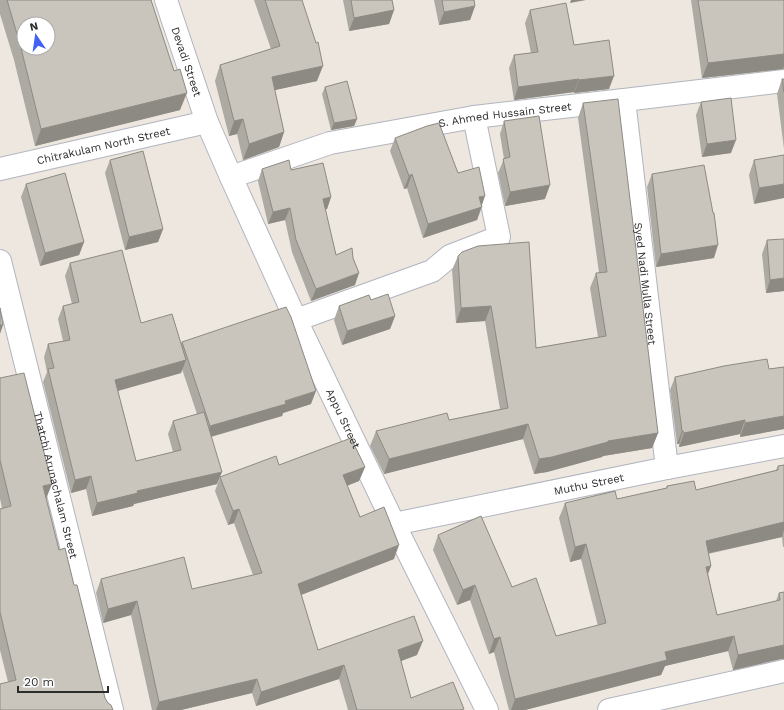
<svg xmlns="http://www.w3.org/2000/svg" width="784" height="710" font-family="'Work Sans',sans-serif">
	<rect width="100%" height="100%" fill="#ede7df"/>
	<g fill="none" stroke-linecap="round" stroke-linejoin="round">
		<g stroke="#b2b5bf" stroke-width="24">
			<g id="minor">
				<path id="s1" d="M166 0 207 122 231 177 296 320 394 524 487 710"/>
				<path id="s2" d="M624 100 667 468"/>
				<path id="s3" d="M0 169 207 122"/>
				<path id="s4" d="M231 177 330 143 474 117 624 100 784 81"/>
				<path id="s5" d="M0 261 112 710"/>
				<path d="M296 320 432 271 450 256 499 237 474 117"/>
				<path id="s6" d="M394 524 667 468 784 446"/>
				<path d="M609 710 784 671"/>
			</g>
		</g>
		<use href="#minor" stroke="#fff" stroke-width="22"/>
	</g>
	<g fill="#ada9a3" fill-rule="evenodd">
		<path d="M0 0H151L180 110 35 146 14 60 0 14Z"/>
		<path d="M254 0H302L317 81 275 90 284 132 279 147 243 160 237 134 229 136 215 81 220 65 271 49Z"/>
		<path d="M343 0H392L394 10 389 24 349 31Z"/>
		<path d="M434 0H474L475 6 470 20 439 25Z"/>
		<path d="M691 0H784V69L702 78Z"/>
		<path d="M530 10 574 45 609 89 574 93V92L514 100 509 68 514 55 531 53 525 23Z"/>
		<path d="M782 79H784V149L777 94Z"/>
		<path d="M325 87 357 119 354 126 331 130 322 94Z"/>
		<path d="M701 102 731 153 702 157 696 115Z"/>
		<path d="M583 103 658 433 652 448 603 456 602 457 547 472 534 474 523 439 384 474 370 446 376 431 449 420 500 409 485 321 456 323 452 270 458 256 536 348 598 337 590 288 596 273H599L578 118Z"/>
		<path d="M504 121 545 199 505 206 498 173 504 159 500 134Z"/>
		<path d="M395 138 458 173 482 206V207L477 220 423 238 407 188 404 189 390 151Z"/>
		<path d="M784 155 754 204 749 175 754 160Z"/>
		<path d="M110 160 163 229 158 242 125 250 105 173Z"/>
		<path d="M262 169 291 170 331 197 327 209 325 210 336 255 355 285 311 301 292 252 285 220 268 224 258 181Z"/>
		<path d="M652 174 714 258 656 267 647 187Z"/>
		<path d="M26 184 84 242 79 255 40 266 21 197Z"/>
		<path d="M767 240 784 291 766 293 762 254Z"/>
		<path d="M70 263 141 323 181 343 182 342 311 404 283 413 282 416 211 437 217 484 134 504 133 506 92 516 86 489 71 493 43 382 47 372 44 357 48 344 63 341 58 319 63 306 72 304 65 276ZM182 369 197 414 173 421 168 434 173 452 136 461 118 391 181 373Z"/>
		<path d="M371 300 395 316 390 329 342 345 334 320 339 306Z"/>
		<path d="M784 367V429L740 437V434L679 447V444H677L670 390 675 377 769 369Z"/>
		<path d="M0 378 46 499 59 550 74 585 105 698 8 682 0 650V509L2 508 0 499Z"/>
		<path d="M279 465 365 467 359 481 347 486 360 517 394 559 301 595 318 650 417 655 401 661 411 698 463 710H348L339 679 256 706 252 693 181 710H152L131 615 103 623 96 593 101 579 192 589 253 575 234 523 228 525 215 491 220 477Z"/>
		<path d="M784 465V547H783L782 537 708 554 711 566 708 574 717 615 776 601 779 593 784 592 781 659 733 670 728 651 665 666 661 675 525 710H509L494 652 489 654 470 600 457 605 433 550 438 535 512 587 556 636 598 626 581 559 570 562 559 518 565 503 617 499 666 488 667 486 696 490 776 470 778 466Z"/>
	</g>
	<g fill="#8d8a84">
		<path d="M571 0H586L570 3Z"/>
		<path d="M475 6 470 20 439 25 444 12Z"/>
		<path d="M394 10 389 24 349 31 354 18Z"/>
		<path d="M784 54V66L783 69 702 78 708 63Z"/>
		<path d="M323 66 317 81 266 92 272 77Z"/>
		<path d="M614 76 609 89 574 93 579 80Z"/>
		<path d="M579 79 574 92 514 100 518 87Z"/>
		<path d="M187 93 180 110 35 146 41 129Z"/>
		<path d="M243 119 237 134 229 136 234 121Z"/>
		<path d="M357 119 354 126 331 130 334 123Z"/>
		<path d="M284 132 279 147 243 160 249 144Z"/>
		<path d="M736 140 731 153 702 157 707 144Z"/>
		<path d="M412 174 407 188 404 189 409 176Z"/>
		<path d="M784 184V198L754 204 759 188Z"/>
		<path d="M550 185 545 199 505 206 510 192Z"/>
		<path d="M485 196 477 220 423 238 428 224 479 197Z"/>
		<path d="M331 197 327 209 318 211 323 199Z"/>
		<path d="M290 208 285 220 268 224 273 212Z"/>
		<path d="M163 229 158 242 125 250 129 237Z"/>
		<path d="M84 242 79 255 40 266 45 253Z"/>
		<path d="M718 245 714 258 656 267 661 254Z"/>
		<path d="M359 273 355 285 311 301 316 289Z"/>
		<path d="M784 278V291L766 293 770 280Z"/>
		<path d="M491 306 485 321 456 323 461 308Z"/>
		<path d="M395 316 390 329 342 345 347 331Z"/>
		<path d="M0 325H3L0 334Z"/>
		<path d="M186 360 181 373 110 393 115 380Z"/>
		<path d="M316 391 311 404 283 413 282 416 206 438 210 426Z"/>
		<path d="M784 416V429L740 437 745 423Z"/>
		<path d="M745 420 740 434 679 447 684 433Z"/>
		<path d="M528 424 523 439 384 474 389 459Z"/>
		<path d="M682 431H683L679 444H677Z"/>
		<path d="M658 433 652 448 603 456 602 457 547 472 534 474 539 459 608 441Z"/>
		<path d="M365 467 359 481 338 489 343 475Z"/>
		<path d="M222 472 217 484 134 504 133 506 92 516 97 503 137 491Z"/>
		<path d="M91 476 86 489 71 493 75 480Z"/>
		<path d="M52 484 46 499 37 501 43 486Z"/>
		<path d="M239 509 234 523 228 525 233 511Z"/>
		<path d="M784 522V530L782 537 700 555 706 541Z"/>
		<path d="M586 544 581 559 570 562 575 547Z"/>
		<path d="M399 545 394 559 293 598 298 584Z"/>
		<path d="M711 566 705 581 706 567Z"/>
		<path d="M475 585 470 600 457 605 463 590Z"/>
		<path d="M137 601 131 615 103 623 108 609Z"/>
		<path d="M734 636 728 651 665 666 661 675 525 710H511L515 699 665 652Z"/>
		<path d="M500 637 494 652 489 654 494 639Z"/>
		<path d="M423 641 417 655 393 664 398 650Z"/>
		<path d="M784 645V659H781L733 670 738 655Z"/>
		<path d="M344 665 339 679 256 706 261 692Z"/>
		<path d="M257 679 252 693 181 710H156L159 702Z"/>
	</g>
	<g fill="#c9c5bd" stroke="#8d8a84" fill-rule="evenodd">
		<path d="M7 0H151L174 71 180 69 187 93 41 129 20 44ZM24 24H48V48H24Z"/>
		<path d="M265 0H302L316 43 318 42 323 66 272 77 284 132 249 144 243 119 234 121 220 65 280 46Z"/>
		<path d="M351 0H392L394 10 354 18Z"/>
		<path d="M442 0H474L475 6 444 12Z"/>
		<path d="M698 0H784V54L708 63Z"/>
		<path d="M566 3 574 45 609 40 614 76 579 80V79L518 87 514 55 538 52 530 10Z"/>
		<path d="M782 79H784V92Z"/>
		<path d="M347 81 357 119 334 123 325 87Z"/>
		<path d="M731 98 736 140 707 144 701 102Z"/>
		<path d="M618 99 658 433 608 441V442L552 457 539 459 528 424 389 459 376 431 447 413 449 420 508 408 491 306 461 308 458 256 462 252 478 246 529 242 536 348 606 336 596 273 607 272 583 103Z"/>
		<path d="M539 116 550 185 510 192 503 159 510 157 504 121Z"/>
		<path d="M439 123 458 173 479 167 485 196 479 197 482 207 428 224 412 174 409 176 395 138 427 126Z"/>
		<path d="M143 151 163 229 129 237 110 160Z"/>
		<path d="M784 155V184L759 188 754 160Z"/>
		<path d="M289 160 291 170 323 163 331 197 323 199 336 255 352 248 353 258 359 273 316 289 296 240 290 208 273 212 262 169Z"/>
		<path d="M704 165 713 213H714L718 245 661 254 652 174Z"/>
		<path d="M65 173 84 242 45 253 26 184Z"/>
		<path d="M784 239V278L770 280 767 240Z"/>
		<path d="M122 250 141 323 172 314 186 360 115 380 136 461 181 450 173 421 204 412 222 472 137 491 138 493 97 503 91 476 75 480 48 369 54 368 48 344 70 340 63 306 79 302 70 263Z"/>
		<path d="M388 294 395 316 347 331 339 306 369 295 371 300Z"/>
		<path d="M286 307 291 317 316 391 285 401 286 404 210 426 182 342Z"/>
		<path d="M0 308 3 325H0Z"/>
		<path d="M767 359 769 369 784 367V416L745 423V420L684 433 683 431H682L675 377 724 366Z"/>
		<path d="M24 373 52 484 43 486 59 550 65 548 74 585H77L105 698 108 703 111 705 113 710H0V684L16 680 0 612V509L11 506 0 460V378Z"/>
		<path d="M351 438 365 467 343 475 360 517 384 507 399 545 298 584 318 650 414 616 423 641 398 650 411 698 453 682 464 709 460 710H357L344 665 261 692 257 679 159 702 137 601 108 609 101 579 184 557 192 589 262 573 239 509 233 511 220 477 276 456 279 465Z"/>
		<path d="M784 465V522L706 541 711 566 706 567 717 615 780 600 779 593 784 592V645L738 655 734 636 665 652 667 660 515 699 500 637 494 639 475 585 463 590 438 535 481 516 512 587 536 578 556 636 606 623 586 544 575 547 565 503 615 491 617 499 667 488V486L694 481 696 490 778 470V466Z"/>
	</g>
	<g text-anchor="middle" stroke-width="3" stroke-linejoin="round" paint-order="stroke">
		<g font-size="11" fill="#2c2c2c" stroke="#fff">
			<text dy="4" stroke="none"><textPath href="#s1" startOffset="65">Devadi Street</textPath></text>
			<text dy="4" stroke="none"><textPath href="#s4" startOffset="282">S. Ahmed Hussain Street</textPath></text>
			<text dy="4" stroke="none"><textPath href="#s3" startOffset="106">Chitrakulam North Street</textPath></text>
			<text dy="4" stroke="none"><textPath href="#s2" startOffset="185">Syed Nadi Mulla Street</textPath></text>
			<text dy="4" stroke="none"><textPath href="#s1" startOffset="455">Appu Street</textPath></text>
			<text dy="4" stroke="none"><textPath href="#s6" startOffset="199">Muthu Street</textPath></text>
			<text dy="4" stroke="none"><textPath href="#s5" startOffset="231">Thatchi Arunachalam Street</textPath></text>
		</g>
	</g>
	<g transform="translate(36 36) rotate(347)"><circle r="19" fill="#ffffff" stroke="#ababab"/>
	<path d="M0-3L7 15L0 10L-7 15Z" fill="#4362f5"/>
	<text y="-6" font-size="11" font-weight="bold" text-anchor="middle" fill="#2c2c2c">N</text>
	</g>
	<path d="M18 686v6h90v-6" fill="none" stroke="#2c2c2c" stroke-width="2"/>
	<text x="24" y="686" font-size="12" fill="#2c2c2c" stroke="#ffffff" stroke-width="3" paint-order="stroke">20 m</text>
</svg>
